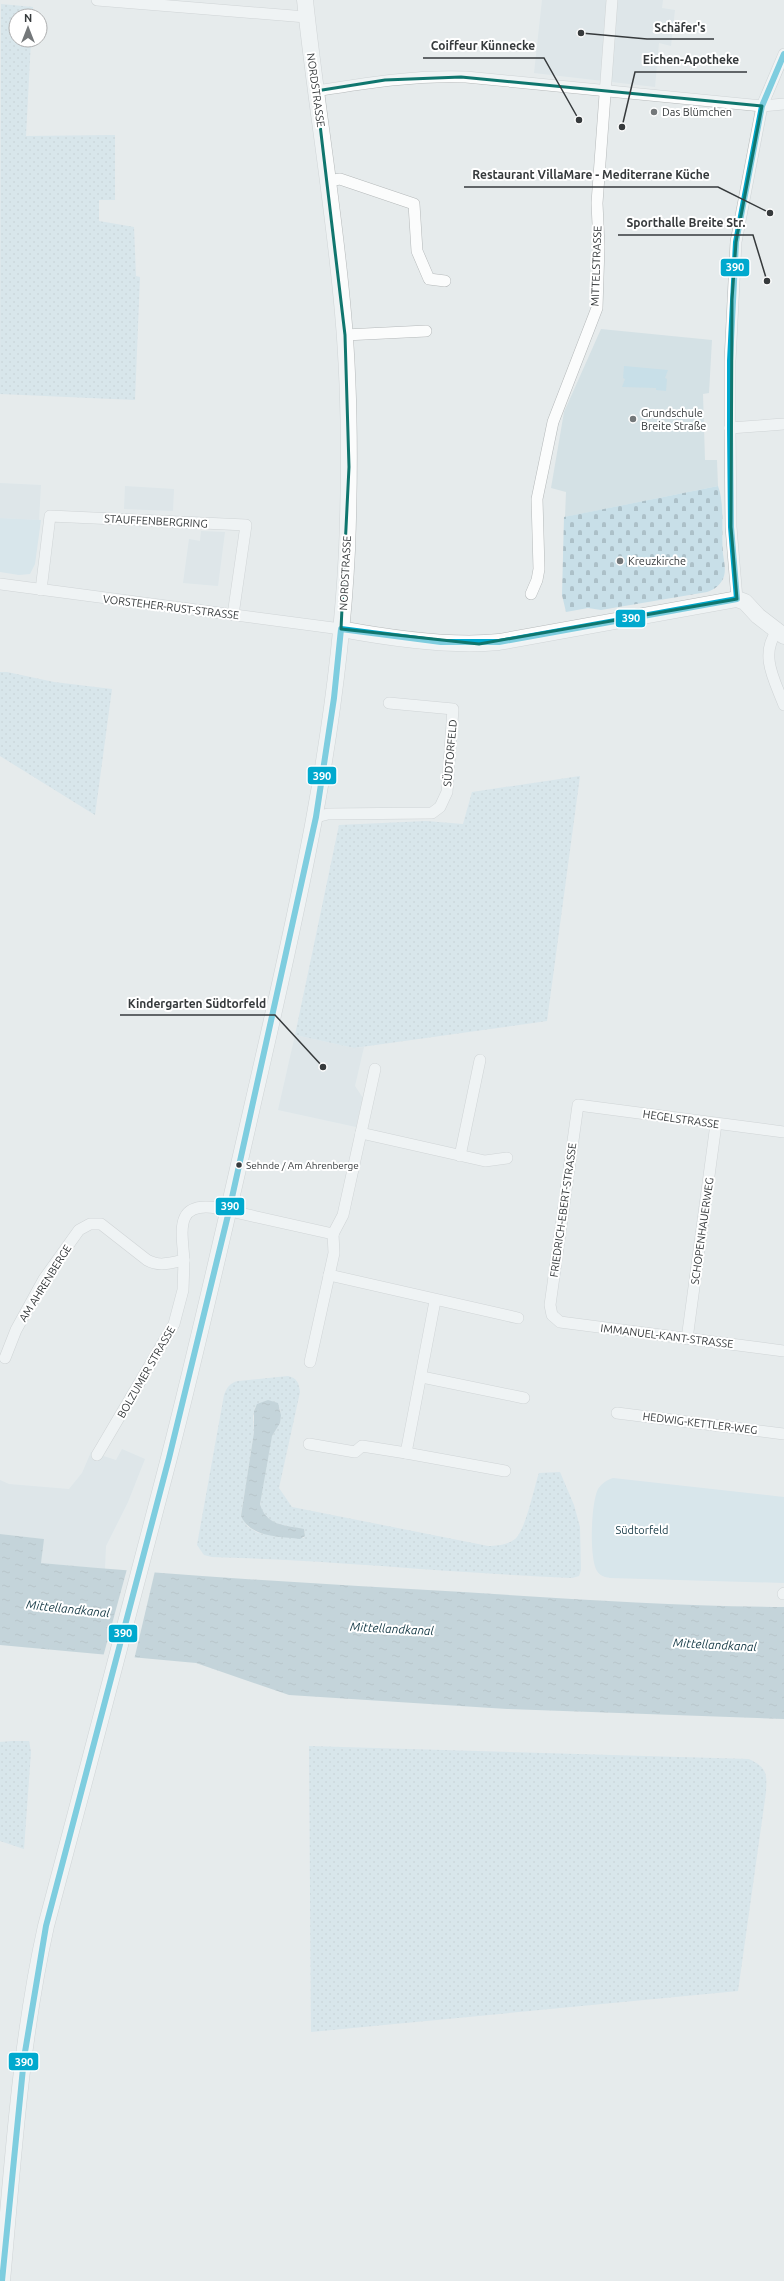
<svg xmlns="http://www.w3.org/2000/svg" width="784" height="2281" font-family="Ubuntu,sans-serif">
	<defs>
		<pattern id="grass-dots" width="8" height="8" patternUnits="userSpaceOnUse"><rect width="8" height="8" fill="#c8dfe8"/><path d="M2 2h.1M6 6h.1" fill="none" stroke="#acc0c8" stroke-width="1.8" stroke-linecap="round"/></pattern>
		<pattern id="cemetery-stones" width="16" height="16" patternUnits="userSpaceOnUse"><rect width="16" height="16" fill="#c8dfe8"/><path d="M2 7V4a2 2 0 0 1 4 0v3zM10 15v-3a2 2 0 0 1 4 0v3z" fill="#acc0c8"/></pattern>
		<pattern id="water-ripples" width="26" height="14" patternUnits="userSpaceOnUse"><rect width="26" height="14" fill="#9cb9c3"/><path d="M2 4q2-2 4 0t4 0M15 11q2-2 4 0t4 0" fill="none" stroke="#8097a0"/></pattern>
	</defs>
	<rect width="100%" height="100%" fill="#e6ebec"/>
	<g fill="#d4e1e5">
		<path d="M542 0H663L662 8 675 10 671 46 659 43 655 87 534 73Z"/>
		<path d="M601 329 712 340 709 393 703 394 705 460H717L718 486 565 517 566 492 551 488 564 412Z"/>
		<path d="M0 483 41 485 39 520 0 518Z"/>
		<path d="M125 486 174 489 173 511 124 509Z"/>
		<path d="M201 531 225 532 218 586 183 583 189 539 200 541Z"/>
		<path d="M295 1035 354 1048 364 1047 355 1086 363 1098 356 1127 278 1110Z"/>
		<path d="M122 1449 145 1459 128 1502 106 1546 105 1569 41 1563 43 1539 0 1534V1480L9 1484 69 1489 82 1473 91 1452 116 1460Z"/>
	</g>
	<g fill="url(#grass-dots)" fill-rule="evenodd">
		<path d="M1 4 33 7V16H16V40H31L26 136 115 135V200H99V221L134 227 136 276 140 277 135 400 0 394Z"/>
		<path d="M0 672H7L54 682 112 689 95 815 0 756Z"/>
		<path d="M580 776 547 1021 354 1048 295 1035 339 825 426 821 463 824 472 792Z"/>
		<path d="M288 1376C297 1378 299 1383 300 1392L279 1488 292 1507 488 1546C497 1546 507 1545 515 1539 526 1530 534 1487 539 1473L560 1472 574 1505 580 1527 581 1570 579 1576 572 1578C452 1573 332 1560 212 1557L204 1555 197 1545 224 1395C227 1387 230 1383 238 1381ZM255 1407 280 1408C282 1421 275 1426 271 1438 266 1458 264 1480 260 1500 260 1531 290 1521 305 1532L304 1538 258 1533 247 1526 241 1516 254 1432 253 1417Z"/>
		<path d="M12 1741H29L31 1752 24 1849 0 1841V1742Z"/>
		<path d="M309 1746 749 1759C767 1768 767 1773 766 1792L738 1991 311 2032Z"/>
	</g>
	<path fill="url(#cemetery-stones)" d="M718 486C725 504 721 533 723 554 724 561 726 569 724 576 722 584 714 590 707 592L601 610 588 608 566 612 562 595 564 517Z"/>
	<g fill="#c8dfe8">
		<path d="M624 366 668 370 665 378 667 379 666 391 656 390V388L622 387 625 379 623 378Z"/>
		<path d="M0 518 41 520 35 564 30 574 19 575 0 572Z"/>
		<path d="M613 1478 784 1497V1583L610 1578C605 1577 600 1576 597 1571 589 1558 591 1503 598 1489 602 1483 607 1480 613 1478Z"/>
	</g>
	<g fill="url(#water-ripples)">
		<path d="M268 1400 278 1403 281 1415 280 1423 272 1436 260 1504C266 1526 285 1525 304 1529L305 1536 300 1539C279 1536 251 1538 241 1516L254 1432V1411L257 1404Z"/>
		<path d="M0 1534 44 1539 41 1563C182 1576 322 1584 463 1592 570 1599 677 1606 784 1607V1719L507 1709 289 1695 196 1663 0 1645Z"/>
	</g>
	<path fill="#e6ebec" d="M127 1569 155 1571 134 1660 103 1657Z"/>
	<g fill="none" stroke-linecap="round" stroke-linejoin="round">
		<g stroke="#b5b9ba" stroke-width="12">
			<g id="minor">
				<path d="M97 0 306 17"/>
				<path d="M316 91C366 83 415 75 466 77L762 106 784 104"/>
				<path d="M328 181 340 179 414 204 417 251 429 279 445 281"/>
				<path d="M345 335 426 331"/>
				<path d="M730 428 784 424"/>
				<path d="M0 584 341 629"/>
				<path d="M41 590 50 516 246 525 233 615"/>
				<path d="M531 594 537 580 539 569 537 499 553 422 597 308 599 246 597 203 612 0"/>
				<path d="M737 599 731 527 730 428V361L736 242 762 106 784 54"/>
				<path d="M777 631C759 655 775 681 784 705"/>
				<path d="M316 817 328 814 432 813 440 807 447 792 453 709 389 703"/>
				<path d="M784 1132 578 1105 550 1305 552 1315 560 1322 784 1351"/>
				<path d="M361 1133 485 1161 507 1158"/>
				<path d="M460 1156 480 1060"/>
				<path d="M333 1234 343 1215 375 1069"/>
				<path d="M329 1275 518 1318"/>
				<path d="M687 1339 716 1124"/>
				<path d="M5 1358 16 1330 44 1279 79 1230 90 1224H101L147 1260C159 1267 171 1263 184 1260 182 1231 174 1201 217 1208L333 1234"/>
				<path d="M310 1362 334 1253 333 1234"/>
				<path d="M422 1377 524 1398"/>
				<path d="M617 1413 784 1434"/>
				<path d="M309 1444 355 1452 362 1446 406 1453 435 1301"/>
				<path d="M406 1453 505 1471"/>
				<path d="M97 1455 174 1324 183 1290 184 1260"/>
				<path d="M783 1594 784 1593"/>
			</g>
		</g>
		<g stroke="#b5b9ba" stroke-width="17">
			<g id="secondary">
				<path d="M341 629C389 638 451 647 499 642L737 599 745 602 758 616 784 636"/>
				<path d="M2 2281C13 2162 20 2043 46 1926 87 1770 129 1615 169 1458 199 1341 226 1222 253 1103 295 920 338 738 347 550 350 471 350 391 343 313 334 208 316 105 305 0"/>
			</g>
		</g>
		<use href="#minor" stroke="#fbfcfc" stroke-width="11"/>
		<use href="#secondary" stroke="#fbfcfc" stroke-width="16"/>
		<g stroke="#fff" stroke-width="9">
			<path id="bus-1" d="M2 2281 24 2058 46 1926 169 1458 229 1211 316 817 334 698 341 629 441 642H499L737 599 731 527 730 428V361L736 242 762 106 784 54"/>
		</g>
		<use href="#bus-1" stroke="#00a9ce" stroke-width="6"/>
	</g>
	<path d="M0 0H784V2281H0ZM461 77 762 106 736 242 732 300 731 527 737 599 479 644 341 629 349 467 345 335 316 91 385 80Z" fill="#e6ebec" fill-opacity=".55" fill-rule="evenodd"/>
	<path fill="none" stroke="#0f766e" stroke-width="3" stroke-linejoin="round" d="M461 77 762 106 736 242 732 300 731 527 737 599 479 644 341 629 349 467 345 335 316 91 385 80Z"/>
	<g fill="#74787a" stroke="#fff" stroke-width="1.5">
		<circle cx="654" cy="112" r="4"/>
		<circle cx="633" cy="419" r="4"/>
		<circle cx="620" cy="561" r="4"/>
	</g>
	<circle fill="#363a3c" stroke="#fff" stroke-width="1.5" cx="239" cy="1165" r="3.5"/>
	<g text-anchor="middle" stroke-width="4" stroke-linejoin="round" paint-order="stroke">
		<g font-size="10" fill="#363a3c" stroke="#fff" text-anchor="start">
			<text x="246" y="1169">Sehnde / Am Ahrenberge</text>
		</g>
		<g font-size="11" fill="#363a3c" stroke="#fff">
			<text transform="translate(316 90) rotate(82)" y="4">NORDSTRASSE</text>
			<text transform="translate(596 266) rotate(-88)" y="4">MITTELSTRASSE</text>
			<text transform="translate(156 521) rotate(3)" y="4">STAUFFENBERGRING</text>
			<text transform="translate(345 573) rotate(-87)" y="4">NORDSTRASSE</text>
			<text transform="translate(171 607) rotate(7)" y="4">VORSTEHER-RUST-STRASSE</text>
			<text transform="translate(450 753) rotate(-85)" y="4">SÜDTORFELD</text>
			<text transform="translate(681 1119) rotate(8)" y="4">HEGELSTRASSE</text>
			<text transform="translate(563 1210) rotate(-82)" y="4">FRIEDRICH-EBERT-STRASSE</text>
			<text transform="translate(702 1231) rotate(-82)" y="4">SCHOPENHAUERWEG</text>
			<text transform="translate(45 1283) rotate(-58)" y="4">AM AHRENBERGE</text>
			<text transform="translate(667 1336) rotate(7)" y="4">IMMANUEL-KANT-STRASSE</text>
			<text transform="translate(146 1372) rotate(-60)" y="4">BOLZUMER STRASSE</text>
			<text transform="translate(700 1423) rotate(7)" y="4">HEDWIG-KETTLER-WEG</text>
		</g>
		<g font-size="11" fill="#363a3c" stroke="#fff" text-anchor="start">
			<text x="662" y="116">Das Blümchen</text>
			<text x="641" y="417">Grundschule<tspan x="641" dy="13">Breite Straße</tspan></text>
			<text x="628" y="565">Kreuzkirche</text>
		</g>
		<g font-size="11" fill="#103541" stroke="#fff">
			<text x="642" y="1534">Südtorfeld</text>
		</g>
		<g font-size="12" font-style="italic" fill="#133844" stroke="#fff">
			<text transform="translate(68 1609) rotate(6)" y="4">Mittellandkanal</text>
			<text transform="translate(392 1629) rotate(3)" y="4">Mittellandkanal</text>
			<text transform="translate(715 1645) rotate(3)" y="4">Mittellandkanal</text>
		</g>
	</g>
	<path fill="none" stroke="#363a3c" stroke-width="1.5" d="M581 33L647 39H714M579 120L544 58H423M622 127L635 72H747M770 213L718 187H464M767 281L753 235H618M323 1067L275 1015H120"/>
	<g fill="#363a3c" stroke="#fff" stroke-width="1.5">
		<circle cx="581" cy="33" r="4"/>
		<circle cx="579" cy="120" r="4"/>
		<circle cx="622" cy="127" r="4"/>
		<circle cx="770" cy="213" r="4"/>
		<circle cx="767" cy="281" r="4"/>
		<circle cx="323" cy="1067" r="4"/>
	</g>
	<g font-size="12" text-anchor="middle" font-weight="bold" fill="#363a3c" stroke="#fff" stroke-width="4" stroke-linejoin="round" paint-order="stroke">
		<text x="680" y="32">Schäfer's</text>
		<text x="483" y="50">Coiffeur Künnecke</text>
		<text x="691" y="64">Eichen-Apotheke</text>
		<text x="591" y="179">Restaurant VillaMare - Mediterrane Küche</text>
		<text x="686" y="227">Sporthalle Breite Str.</text>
		<text x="197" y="1008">Kindergarten Südtorfeld</text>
	</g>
	<g stroke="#fff" stroke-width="1.5">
		<rect x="720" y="258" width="30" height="19" rx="4" fill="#00a9ce"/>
		<rect x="615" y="609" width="31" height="19" rx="4" fill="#00a9ce"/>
		<rect x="307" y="766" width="30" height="19" rx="4" fill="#00a9ce"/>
		<rect x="215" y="1197" width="30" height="19" rx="4" fill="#00a9ce"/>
		<rect x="108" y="1624" width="30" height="19" rx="4" fill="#00a9ce"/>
		<rect x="8" y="2052" width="31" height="19" rx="4" fill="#00a9ce"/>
	</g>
	<g font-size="11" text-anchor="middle" font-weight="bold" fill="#fff">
		<text x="735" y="271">390</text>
		<text x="631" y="622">390</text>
		<text x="322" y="780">390</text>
		<text x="230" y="1210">390</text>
		<text x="123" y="1637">390</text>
		<text x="24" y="2066">390</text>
	</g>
	<g transform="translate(28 28)"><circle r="19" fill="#ffffff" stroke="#afb0b1"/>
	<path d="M0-3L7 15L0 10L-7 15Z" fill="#74787a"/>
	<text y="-6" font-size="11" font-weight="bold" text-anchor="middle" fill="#363a3c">N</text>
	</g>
</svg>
